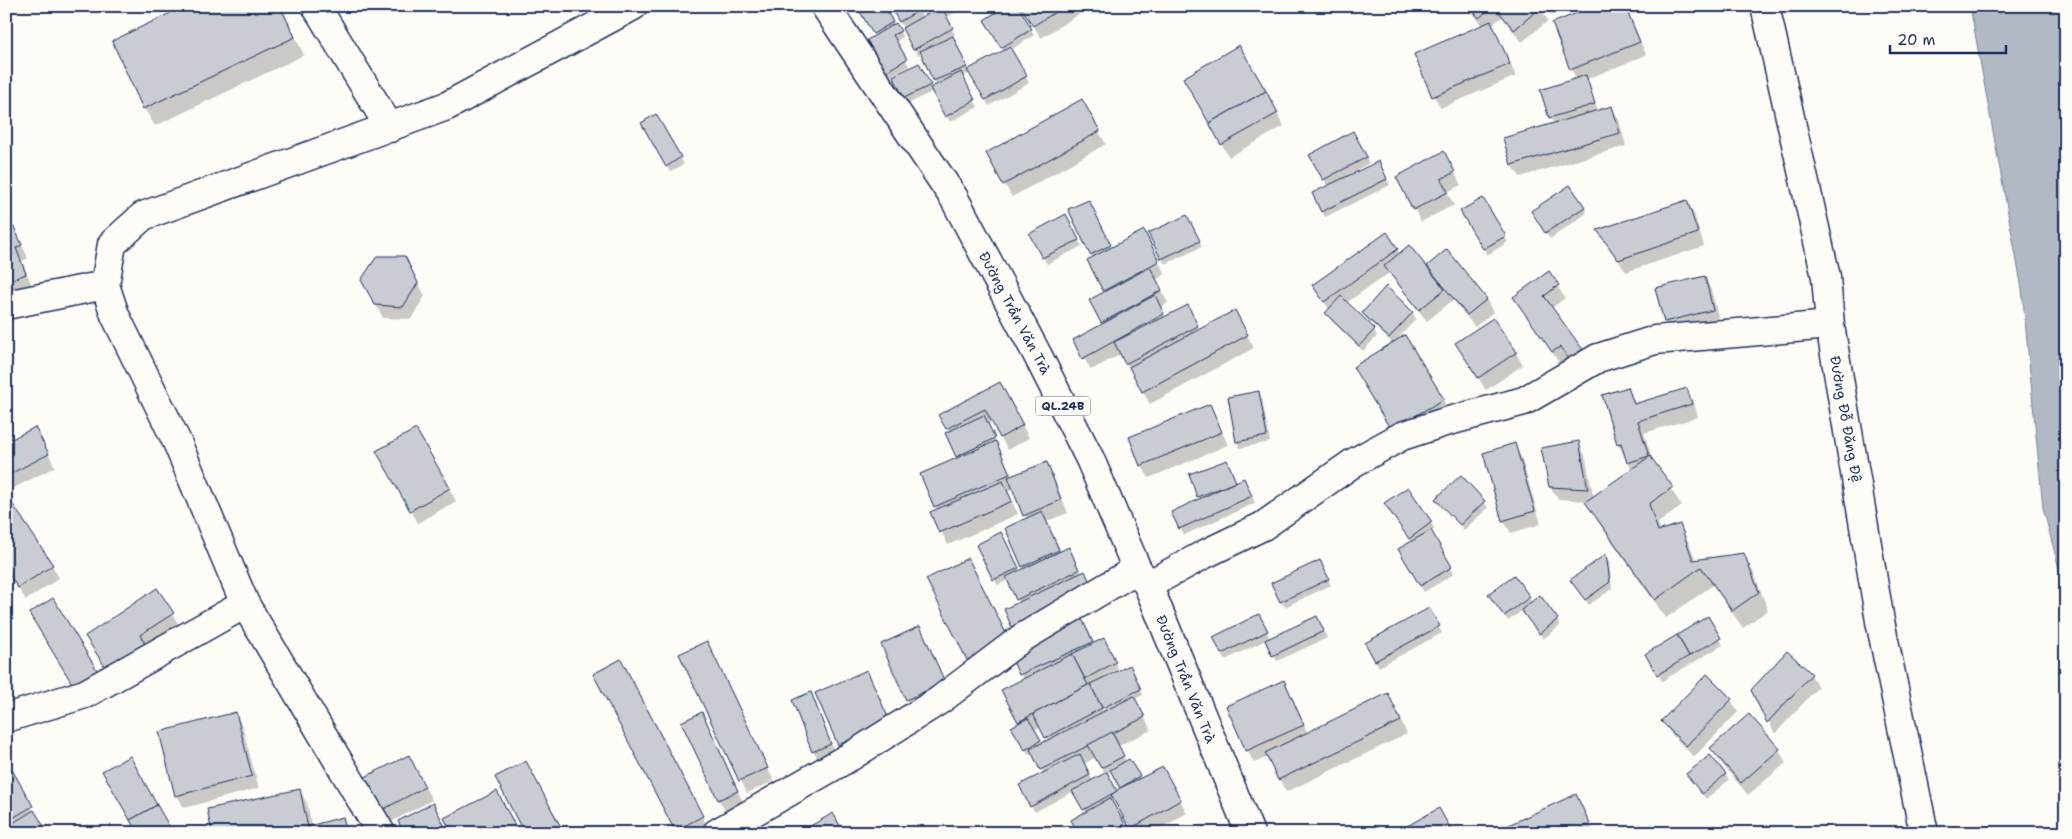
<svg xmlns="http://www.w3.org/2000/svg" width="2072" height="839" font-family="'Shantell Sans',sans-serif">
	<rect width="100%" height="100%" fill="#fdfcf7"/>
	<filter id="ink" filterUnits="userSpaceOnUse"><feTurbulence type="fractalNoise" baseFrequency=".02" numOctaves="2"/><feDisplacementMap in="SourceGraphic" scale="10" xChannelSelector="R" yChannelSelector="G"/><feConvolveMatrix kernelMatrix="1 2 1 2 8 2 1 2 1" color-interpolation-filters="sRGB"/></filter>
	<g filter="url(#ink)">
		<path fill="#b3b8c5" stroke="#76819c" d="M1970 6H2066V595L2043 508 2022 289Z"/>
		<g fill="#0003" fill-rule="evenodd">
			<path d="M188 6H281L304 55 155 126 144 108Z"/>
			<path d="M868 6H917L923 18 933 12 930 6H965L946 18 955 35 952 37 969 71 1004 51 986 21 1009 6H1079L1083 12 1041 38 1022 7 1018 9 1034 35 1011 50 1029 83 989 106 970 73 962 76 978 107 950 122 933 91 908 104 894 77 922 70 932 89 937 86 922 53 918 55 891 6 885 10 903 37 895 42 909 66 889 77 869 41 876 37 861 10Z"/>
			<path d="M1467 6H1539L1548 21 1522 42 1502 17 1492 25 1516 76 1441 108 1434 96 1483 26Z"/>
			<path d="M1544 6H1563L1552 15Z"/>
			<path d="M1598 6H1626L1646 55 1587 79 1598 112 1612 108 1619 120 1626 146 1520 177 1512 165 1554 125 1542 90 1577 80 1571 69Z"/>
			<path d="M1239 47 1284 126 1229 157 1185 79Z"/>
			<path d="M1081 101 1106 144 1012 197 987 154Z"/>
			<path d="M656 115 684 164 670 172 643 123Z"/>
			<path d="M1353 132 1369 163 1350 174 1351 176 1382 168 1390 185 1325 217 1322 211 1328 187 1311 155Z"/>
			<path d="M1451 165 1461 185 1447 192 1454 205 1421 222 1398 177Z"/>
			<path d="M1482 200 1508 242 1487 255 1462 212Z"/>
			<path d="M1687 201 1694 214 1704 246 1626 272 1599 230Z"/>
			<path d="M1092 207 1111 248 1150 244 1165 274 1156 280 1168 303 1160 308 1165 317 1194 319 1200 330 1241 324 1254 348 1150 404 1121 354 1091 370 1084 358 1104 324 1091 301 1105 293 1088 261 1093 258 1091 254Z"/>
			<path d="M1584 207 1587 213 1550 239 1536 218Z"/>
			<path d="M1065 216 1082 246 1047 264 1031 234Z"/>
			<path d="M1190 223 1202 247 1165 264 1162 258Z"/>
			<path d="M14 229 28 258 22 261 32 286 6 297V232Z"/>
			<path d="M1397 250 1400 254 1426 268 1447 250 1486 299 1493 312 1475 327 1453 300 1427 321 1389 273 1346 303 1374 330 1377 336 1363 351 1330 319 1327 313 1330 310 1321 298Z"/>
			<path d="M412 270 425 296 411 319 383 318 376 305Z"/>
			<path d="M1549 273 1565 298 1552 308 1580 375 1568 359 1560 364 1514 298Z"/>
			<path d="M1704 277 1711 290 1720 323 1672 334 1665 322Z"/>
			<path d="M1363 313H1412L1416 319 1394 343 1405 337 1450 412 1399 442 1393 344 1367 319Z"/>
			<path d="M1456 344 1516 353 1523 365 1486 390Z"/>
			<path d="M1627 388 1636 405 1687 390 1694 402 1698 417 1644 433 1653 462 1682 506 1658 523 1661 532 1679 525 1689 543 1696 561 1743 555 1754 573 1768 610 1743 628 1713 585 1666 618 1597 520 1587 501 1558 499 1550 487 1578 442 1585 455 1594 498 1632 470 1618 444 1604 396Z"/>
			<path d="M1259 393 1262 399 1270 442 1240 448 1237 442Z"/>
			<path d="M1007 396 1029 438 1008 450 992 422 988 424 997 445 1012 477 1046 464 1053 476 1068 513 1047 521 1061 552 1069 549 1082 574 1085 573 1092 585 1019 604 1008 580 998 585 994 579 1004 540 1020 572 1025 569 1023 566 1027 520 1014 488 1007 491 1018 514 948 545 932 513 938 510 935 506 959 459 947 434 950 433 940 415Z"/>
			<path d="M1210 405 1228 445 1149 478 1141 465Z"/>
			<path d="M416 430 456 501 418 523 378 452Z"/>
			<path d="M42 441 55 467 6 492V443Z"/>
			<path d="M1514 445 1521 457 1541 524 1511 533 1503 520Z"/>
			<path d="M1227 461 1236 483 1247 486 1255 503 1184 535 1173 513 1200 500 1198 496Z"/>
			<path d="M1407 489 1435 529 1430 532 1454 574 1424 592 1400 550 1412 543 1389 510Z"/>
			<path d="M1437 500 1484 502 1488 508 1464 530Z"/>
			<path d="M1606 556 1609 562 1612 589 1589 605 1575 586Z"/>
			<path d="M52 565 59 578 26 600 6 569Z"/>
			<path d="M1323 568 1331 585 1285 607 1281 601Z"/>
			<path d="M975 572 1015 651 1089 633 1094 645 1107 646 1118 669 1104 676 1105 678 1133 673 1143 695 1135 699 1151 730 1118 746 1126 762 1129 760 1140 779 1162 768 1187 813 1152 833H1133L1115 800 1111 802 1127 830 1123 833H1080L1086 813 1074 791 1035 812 1031 806 1044 774 1033 753 1029 755 1013 728 1020 724 1003 691 1024 680 1011 654 976 672 928 580ZM1091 683 1104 709 1102 710 1088 685ZM1041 727 1048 741 1042 744 1034 730ZM1096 757 1105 774 1093 781 1084 764ZM1112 770 1122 788 1116 792 1106 773Z"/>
			<path d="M1529 597 1532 603 1557 619 1560 626 1543 639 1523 610 1508 621 1493 601Z"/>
			<path d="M1429 610 1442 633 1379 667 1366 644Z"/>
			<path d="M172 614 180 626 155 664 94 649Z"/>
			<path d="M1707 618 1723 645 1662 681 1646 654Z"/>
			<path d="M1262 621 1270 639 1320 623 1327 638 1277 661 1266 640 1225 660 1214 638Z"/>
			<path d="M919 628 951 695 914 712 907 699Z"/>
			<path d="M707 643 774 781 747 793 680 655Z"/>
			<path d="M867 671 896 734 847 757 817 694Z"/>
			<path d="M628 674 709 829 701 833H677L595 675Z"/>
			<path d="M1811 675 1818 687 1775 734 1752 690Z"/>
			<path d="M1284 681 1308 734 1395 707 1407 734 1286 792 1268 757 1254 763 1247 750Z"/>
			<path d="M811 694 834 751 817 758 794 701Z"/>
			<path d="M1731 700 1738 712 1694 757 1670 733 1663 721Z"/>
			<path d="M235 713 242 726 259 788 184 808 177 795Z"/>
			<path d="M701 714 744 804 726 812 719 800Z"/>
			<path d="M1749 716 1779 750 1786 763 1748 795 1719 760 1711 748Z"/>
			<path d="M10 769 35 813 15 823 6 809Z"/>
			<path d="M415 769 432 800 391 822 367 778Z"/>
			<path d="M1687 774H1725L1729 780 1706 799Z"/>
			<path d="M300 791 307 803 312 826 342 819 348 833H312L306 822 304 823 309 833H214Z"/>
			<path d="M1576 795 1594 833H1494Z"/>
		</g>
		<g fill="#c9ccd3" stroke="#1b2f5e">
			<path d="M185 6H280L295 37 143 109 112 41Z"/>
			<path d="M865 6H884L893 22 873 34 859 10Z"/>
			<path d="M890 6H918L920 10 899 22Z"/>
			<path d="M941 6 953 28 913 50 902 28Z"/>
			<path d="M1006 6H1018L1032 29 1001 48 984 20Z"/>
			<path d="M1020 6H1065L1033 26Z"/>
			<path d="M1469 6H1493L1479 18Z"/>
			<path d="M1494 6H1540L1541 7 1514 30Z"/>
			<path d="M1595 6H1625L1640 42 1570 70 1552 23Z"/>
			<path d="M1491 21 1510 64 1432 97 1414 54Z"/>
			<path d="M896 23 901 31 893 35 907 59 885 72 867 40Z"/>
			<path d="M953 36 967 67 933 81 920 51Z"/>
			<path d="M1239 45 1266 91 1209 123 1183 78Z"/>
			<path d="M1010 47 1027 76 985 100 967 70Z"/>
			<path d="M919 63 931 85 904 98 893 76Z"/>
			<path d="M961 72 975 100 945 117 930 88Z"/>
			<path d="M1586 75 1595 104 1549 118 1540 90Z"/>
			<path d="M1266 91 1278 113 1221 145 1209 123Z"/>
			<path d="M1082 99 1100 131 1003 185 986 153Z"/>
			<path d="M1612 106 1620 133 1511 165 1503 138Z"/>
			<path d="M656 114 681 157 666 167 641 123Z"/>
			<path d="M1353 131 1367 157 1323 180 1309 155Z"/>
			<path d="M1444 151 1455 172 1441 179 1448 192 1413 210 1396 177Z"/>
			<path d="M1379 161 1387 179 1321 212 1312 193Z"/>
			<path d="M1570 185 1585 207 1545 233 1531 211Z"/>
			<path d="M1483 198 1506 236 1483 249 1460 211Z"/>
			<path d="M1089 200 1111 245 1090 255 1068 209Z"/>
			<path d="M1687 200 1698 233 1618 260 1597 230Z"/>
			<path d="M1066 214 1079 240 1042 258 1029 234Z"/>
			<path d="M1187 215 1200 241 1161 259 1148 233Z"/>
			<path d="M14 227 22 245 16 248 26 274 6 282V230Z"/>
			<path d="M1144 230 1159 261 1103 291 1087 260Z"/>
			<path d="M1387 232 1398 249 1324 302 1312 285Z"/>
			<path d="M1409 245 1445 289 1419 310 1384 266Z"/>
			<path d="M1447 249 1487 299 1467 315 1427 266Z"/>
			<path d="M377 256H405L418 283 403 307 375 305 361 280Z"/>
			<path d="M1150 267 1162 290 1101 323 1089 300Z"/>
			<path d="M1549 271 1559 285 1544 296 1586 354 1572 363 1560 347 1552 352 1513 297Z"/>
			<path d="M1705 276 1713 310 1664 322 1655 288Z"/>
			<path d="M1386 286 1413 312 1389 338 1362 313Z"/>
			<path d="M1155 295 1164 314 1082 359 1073 340Z"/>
			<path d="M1341 296 1375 329 1359 346 1325 313Z"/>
			<path d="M1188 305 1198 326 1125 364 1114 342Z"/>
			<path d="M1235 310 1248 335 1142 392 1129 367Z"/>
			<path d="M1493 318 1517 352 1478 378 1455 343Z"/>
			<path d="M1405 335 1444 399 1391 430 1353 367Z"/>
			<path d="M1000 382 1023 425 1000 438 985 409 946 429 938 415Z"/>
			<path d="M1628 387 1634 404 1687 388 1692 404 1638 421 1649 456 1627 463 1621 443 1617 444 1602 395Z"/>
			<path d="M1259 391 1267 436 1236 442 1228 397Z"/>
			<path d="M1210 404 1222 432 1140 466 1129 437Z"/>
			<path d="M984 415 995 438 956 457 945 433Z"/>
			<path d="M35 427 49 454 6 476V442Z"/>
			<path d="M416 429 450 488 410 511 376 451Z"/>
			<path d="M996 441 1010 474 934 507 920 474Z"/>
			<path d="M1579 441 1588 489 1549 487 1541 448Z"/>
			<path d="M1515 443 1535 511 1502 521 1483 453Z"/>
			<path d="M1650 456 1673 487 1649 504 1658 531 1680 524 1693 560 1744 553 1759 592 1732 611 1701 567 1655 600 1585 502Z"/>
			<path d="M1227 460 1236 482 1197 497 1189 474Z"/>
			<path d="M1047 462 1061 500 1023 516 1008 477Z"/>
			<path d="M1461 475 1485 501 1460 525 1435 499Z"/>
			<path d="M1244 478 1252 496 1179 529 1171 512Z"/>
			<path d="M1003 481 1012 501 939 533 930 512Z"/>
			<path d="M1408 487 1432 522 1409 539 1384 503Z"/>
			<path d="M8 497 53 565 18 588 6 570V499Z"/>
			<path d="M1042 511 1059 550 1022 567 1005 528Z"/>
			<path d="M1431 530 1452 567 1420 586 1398 549Z"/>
			<path d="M1001 532 1019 568 993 580 976 545Z"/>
			<path d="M1069 547 1079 570 1016 600 1006 577Z"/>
			<path d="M1606 554 1610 582 1585 600 1570 580Z"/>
			<path d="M968 558 1009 639 967 660 926 579Z"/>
			<path d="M1320 560 1329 579 1280 602 1271 583Z"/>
			<path d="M1085 571 1093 590 1012 628 1004 609Z"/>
			<path d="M1514 575 1530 597 1504 616 1488 594Z"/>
			<path d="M157 588 174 613 140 635 149 651 111 676 85 636Z"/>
			<path d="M1540 595 1558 619 1539 634 1521 610Z"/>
			<path d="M53 598 100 675 76 690 29 613Z"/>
			<path d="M1429 608 1440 626 1375 661 1365 643Z"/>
			<path d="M1259 614 1268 631 1221 654 1213 637Z"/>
			<path d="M1317 616 1324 631 1272 656 1265 640Z"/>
			<path d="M1708 616 1721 638 1689 656 1677 635Z"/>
			<path d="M1082 619 1093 642 1019 675 1009 652Z"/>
			<path d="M920 626 945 682 906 700 881 644Z"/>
			<path d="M1677 635 1689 656 1657 675 1645 654Z"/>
			<path d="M1104 638 1116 662 1085 679 1072 654Z"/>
			<path d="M707 641 768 768 739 781 679 654Z"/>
			<path d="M1787 651 1812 674 1767 723 1751 690Z"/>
			<path d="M1072 654 1088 685 1018 722 1001 690Z"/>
			<path d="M621 659 703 816 675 831 593 674Z"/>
			<path d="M1130 665 1141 689 1102 708 1090 684Z"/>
			<path d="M867 670 890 722 838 745 815 693Z"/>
			<path d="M1707 674 1732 699 1686 746 1661 721Z"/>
			<path d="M1284 680 1304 725 1246 751 1226 706Z"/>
			<path d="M1090 684 1102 708 1045 738 1033 714Z"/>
			<path d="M811 692 831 744 812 752 792 700Z"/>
			<path d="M1388 693 1401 721 1278 780 1265 753Z"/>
			<path d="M1134 696 1145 717 1040 770 1030 749Z"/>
			<path d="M236 712 252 776 175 796 159 732Z"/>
			<path d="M702 712 738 791 718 800 681 722Z"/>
			<path d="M1749 714 1780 749 1741 783 1710 748Z"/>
			<path d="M1028 718 1041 740 1025 750 1011 727Z"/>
			<path d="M1112 732 1124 756 1101 768 1088 745Z"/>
			<path d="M1080 754 1090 775 1030 807 1019 785Z"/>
			<path d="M409 755 425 787 382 810 365 777Z"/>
			<path d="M1710 755 1726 774 1702 794 1686 774Z"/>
			<path d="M130 756 157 805 130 820 102 771Z"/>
			<path d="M1129 759 1140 776 1120 788 1110 770Z"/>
			<path d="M526 761 564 833H524L495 777Z"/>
			<path d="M1163 767 1181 800 1130 829 1111 795 1120 788Z"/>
			<path d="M11 768 33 806 11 819 6 811V770Z"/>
			<path d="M1107 772 1117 791 1083 810 1072 791Z"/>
			<path d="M300 789 308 828 283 833H212L207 809Z"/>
			<path d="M497 791 519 833H452L444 818Z"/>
			<path d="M1576 794 1590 824 1571 833H1491Z"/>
			<path d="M1110 798 1125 824 1109 833H1078L1071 820Z"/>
			<path d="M433 803 448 833H404L398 821Z"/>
			<path d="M157 805 173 833H137L130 820Z"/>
			<path d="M1439 808 1453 833H1395Z"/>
			<path d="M34 810 48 833H19L13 823Z"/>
			<path d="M833 813 844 833H810L807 828Z"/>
			<path d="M343 817 347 833H311L309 826Z"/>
		</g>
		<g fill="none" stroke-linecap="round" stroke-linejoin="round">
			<g stroke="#1b2f5e" stroke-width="31">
				<g id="minor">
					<path d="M316 6 390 128"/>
					<path d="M1765 6 1826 277 1830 325 1880 621 1924 833"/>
					<path d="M6 305 105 285"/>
					<path d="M1148 585 1205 554 1263 526 1353 463 1402 436 1445 422 1524 401 1598 358 1655 340 1830 325"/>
					<path d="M6 718 85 694 245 604"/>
					<path d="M381 833 245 604 177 442 115 315 105 285 112 244 143 216 447 106 633 6"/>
					<path d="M717 833 853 755 940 700 1022 638 1137 569"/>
				</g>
			</g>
			<g stroke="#1b2f5e" stroke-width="31">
				<path id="major" d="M825 6 954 198 1038 356 1090 459 1137 569 1148 585 1250 833"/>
			</g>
			<use href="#minor" stroke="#fdfcf7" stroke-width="28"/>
			<use href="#major" stroke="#fdfcf7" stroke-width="28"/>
		</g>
	</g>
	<g text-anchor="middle" stroke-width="4" stroke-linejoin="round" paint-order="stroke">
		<rect fill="#fdfcf7" stroke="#5f6c8c" stroke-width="1" x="1035.5" y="396.5" width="55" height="19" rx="4"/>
		<g font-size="12" font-weight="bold" fill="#1b2f5e">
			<text x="1063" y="410">QL.24B</text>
		</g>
		<g font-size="14" fill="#1b2f5e" stroke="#fdfcf7">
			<text transform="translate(1015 313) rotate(62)" y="5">Đường Trần Văn Trà</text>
			<text transform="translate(1846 419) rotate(80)" y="5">Đường Đỗ Đăng Đệ</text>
			<text transform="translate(1186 679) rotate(68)" y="5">Đường Trần Văn Trà</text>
		</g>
	</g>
	<rect width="2072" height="839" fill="none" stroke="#fdfcf7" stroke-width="25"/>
	<rect x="12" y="12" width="2047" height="814" fill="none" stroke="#1b2f5e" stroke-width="2" filter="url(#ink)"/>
	<path d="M1890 45v8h116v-8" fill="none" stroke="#1b2f5e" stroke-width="2.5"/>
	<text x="1897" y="45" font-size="15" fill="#1b2f5e" stroke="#fdfcf7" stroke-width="4" paint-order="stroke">20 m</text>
</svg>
